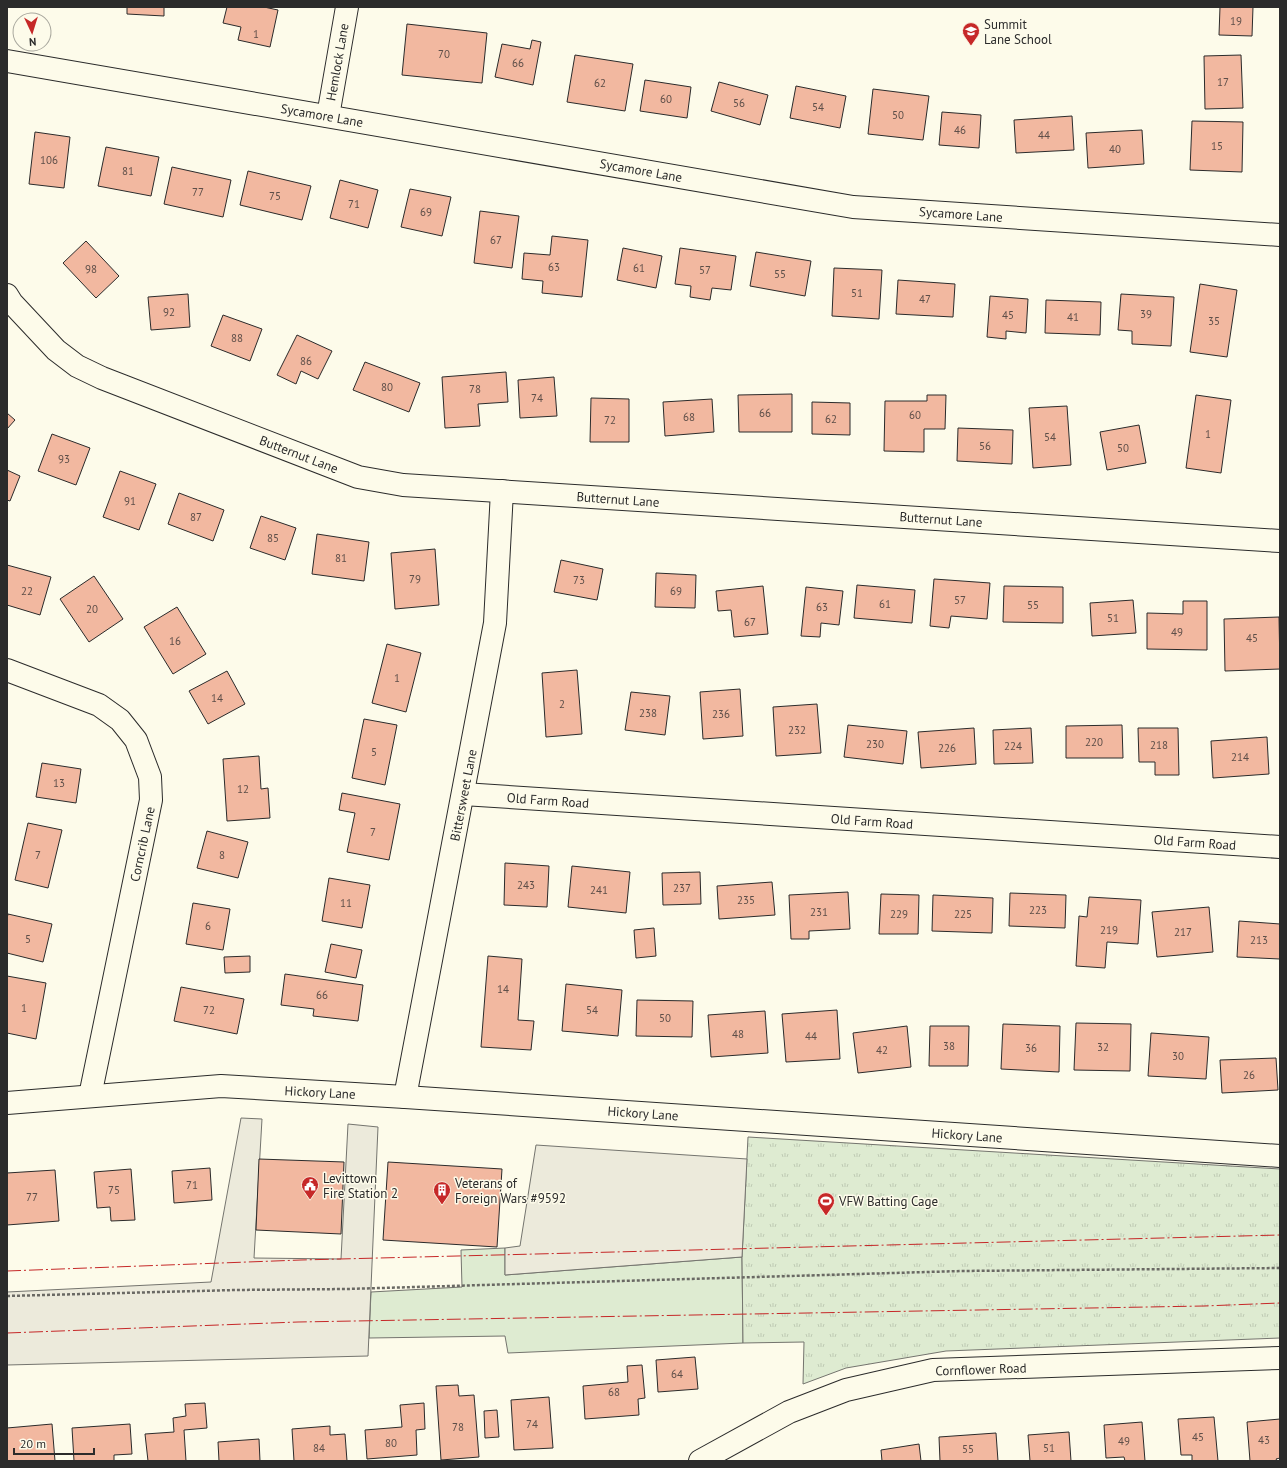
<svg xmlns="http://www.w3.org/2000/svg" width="1287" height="1468" font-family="'PT Sans',sans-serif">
	<defs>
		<pattern id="park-tufts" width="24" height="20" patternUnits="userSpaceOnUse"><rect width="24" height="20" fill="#deebd1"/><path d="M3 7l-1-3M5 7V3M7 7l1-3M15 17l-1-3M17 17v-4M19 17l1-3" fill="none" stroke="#bfcab4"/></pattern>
	</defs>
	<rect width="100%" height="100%" fill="#fdfbea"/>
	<path fill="#deebd1" stroke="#74746e" d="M505 1248V1275L742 1257 743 1343 508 1353 505 1336 369 1338 371 1292 462 1287 461 1250Z"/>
	<path fill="url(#park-tufts)" stroke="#74746e" d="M748 1137 1280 1169V1338L946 1351 846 1368 803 1384 804 1342 743 1343 742 1257Z"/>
	<g fill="#eceadb" stroke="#74746e">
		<path d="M241 1118 262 1119 254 1258 341 1259 348 1124 378 1127 368 1356 7 1365V1292L211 1282Z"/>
		<path d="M536 1145 747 1159 742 1257 505 1275V1248L520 1246Z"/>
	</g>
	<g fill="#f2b8a0" stroke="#2b2b2b">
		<path d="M127 7H164V16L127 14Z"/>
		<path d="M227 7H264L278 10 270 47 238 40 241 27 223 23Z"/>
		<path d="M1220 7H1253L1252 36 1219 35Z"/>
		<path d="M407 24 487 33 482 83 402 75Z"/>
		<path d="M532 40 541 42 533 85 495 77 502 44 530 49Z"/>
		<path d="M575 55 633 64 625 111 567 102Z"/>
		<path d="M1241 55 1243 108 1205 109 1204 56Z"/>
		<path d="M645 80 691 87 687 118 640 111Z"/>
		<path d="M719 82 768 95 760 125 711 111Z"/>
		<path d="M796 86 846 96 840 128 790 118Z"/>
		<path d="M873 89 929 96 923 140 868 134Z"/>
		<path d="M942 112 981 115 979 148 939 145Z"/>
		<path d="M1072 116 1074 150 1016 153 1014 120Z"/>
		<path d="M1192 121 1243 122 1242 172 1190 170Z"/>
		<path d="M1142 130 1144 164 1088 168 1086 133Z"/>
		<path d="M35 132 70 137 64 188 29 184Z"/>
		<path d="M106 147 159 157 151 196 98 186Z"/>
		<path d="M172 167 231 180 223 217 164 204Z"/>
		<path d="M248 171 311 186 302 220 240 205Z"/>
		<path d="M340 180 378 190 368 228 330 218Z"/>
		<path d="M410 189 451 197 442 236 401 227Z"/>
		<path d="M480 211 519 216 512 268 474 263Z"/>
		<path d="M552 236 588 240 582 297 542 293 543 281 522 279 524 253 550 255Z"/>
		<path d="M86 241 119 276 96 298 63 263Z"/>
		<path d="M623 248 662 256 656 288 617 280Z"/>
		<path d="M680 248 736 256 731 290 712 288 710 300 690 297 691 286 675 284Z"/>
		<path d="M756 252 811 261 805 296 750 286Z"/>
		<path d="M834 268 882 270 879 319 832 316Z"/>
		<path d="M898 280 955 284 953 317 896 314Z"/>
		<path d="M1200 284 1237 290 1227 357 1190 352Z"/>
		<path d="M188 294 190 327 151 330 148 297Z"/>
		<path d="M1121 294 1174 297 1171 346 1132 344V331L1118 330Z"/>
		<path d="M990 296 1028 299 1026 333 1006 331V339L987 337Z"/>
		<path d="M1046 300 1101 302 1100 335 1045 333Z"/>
		<path d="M223 315 262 329 250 361 211 346Z"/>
		<path d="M297 335 332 351 318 379 301 371 296 384 277 375Z"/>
		<path d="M365 362 420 383 409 412 353 390Z"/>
		<path d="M506 372 508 402 478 404 480 426 445 428 442 377Z"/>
		<path d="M554 377 557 416 520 418 518 380Z"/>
		<path d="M792 394V432H739L738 395Z"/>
		<path d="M927 395H946L945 429H924V452L884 451 885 401H927Z"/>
		<path d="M1196 395 1231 400 1221 473 1186 468Z"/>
		<path d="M591 398 629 399V442H590Z"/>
		<path d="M712 399 714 432 665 436 663 402Z"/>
		<path d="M812 402 850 403V435L812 434Z"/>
		<path d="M1067 406 1071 465 1033 468 1029 408Z"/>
		<path d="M7 413 15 420 7 429Z"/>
		<path d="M1139 425 1146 463 1107 470 1100 432Z"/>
		<path d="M958 428 1013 430 1012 464 957 461Z"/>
		<path d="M52 434 90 448 76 485 38 471Z"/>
		<path d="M7 470 20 476 10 501 7 500Z"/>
		<path d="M120 471 156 484 139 530 103 517Z"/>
		<path d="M179 493 224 510 213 541 168 524Z"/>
		<path d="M261 516 296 528 285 560 250 548Z"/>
		<path d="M317 534 369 542 364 581 312 574Z"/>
		<path d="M435 549 439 605 395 609 391 553Z"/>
		<path d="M561 560 603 569 597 600 554 592Z"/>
		<path d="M7 565 51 577 40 615 7 605Z"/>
		<path d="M656 573 696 575 695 608 655 607Z"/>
		<path d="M94 576 123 619 89 642 60 599Z"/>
		<path d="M934 579 990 583 987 619 951 616 949 628 930 626Z"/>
		<path d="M857 585 915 590 912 623 854 618Z"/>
		<path d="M763 586 768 634 734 637 731 610 718 611 716 591Z"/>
		<path d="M1004 586 1063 587V623L1003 622Z"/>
		<path d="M806 587 843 591 839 625 821 623 820 637 801 636Z"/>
		<path d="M1133 600 1136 633 1092 636 1090 603Z"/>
		<path d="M1183 601H1207V650L1147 649V613L1183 614Z"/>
		<path d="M177 607 206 654 173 674 144 627Z"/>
		<path d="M1279 617 1280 669 1225 671 1224 619Z"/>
		<path d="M387 644 421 653 406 712 372 703Z"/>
		<path d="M577 670 582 734 546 737 542 673Z"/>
		<path d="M227 671 245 704 208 724 189 691Z"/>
		<path d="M740 689 743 736 703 739 700 692Z"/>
		<path d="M631 692 670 696 665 735 625 730Z"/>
		<path d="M817 704 821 753 776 756 773 707Z"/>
		<path d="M364 719 397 725 385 785 352 778Z"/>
		<path d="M848 725 907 731 903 764 844 757Z"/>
		<path d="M1122 725 1123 758H1066V726Z"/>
		<path d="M974 728 976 764 921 768 918 732Z"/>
		<path d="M1031 728 1033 763 994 764 993 730Z"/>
		<path d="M1138 728H1178L1179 775H1155V762H1139Z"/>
		<path d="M1267 737 1269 774 1213 778 1211 741Z"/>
		<path d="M259 756 261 789 268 788 270 818 227 821 223 759Z"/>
		<path d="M42 763 81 769 76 803 36 797Z"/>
		<path d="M342 793 400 804 389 860 347 852 355 813 339 810Z"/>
		<path d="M28 823 62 830 48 888 15 880Z"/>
		<path d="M207 831 248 842 238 878 197 868Z"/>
		<path d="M505 863 549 866 547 907 504 905Z"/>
		<path d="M572 866 630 872 626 913 568 907Z"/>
		<path d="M700 872 701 904 663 905 662 873Z"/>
		<path d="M329 878 370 885 362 928 322 921Z"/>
		<path d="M772 882 775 915 719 919 717 886Z"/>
		<path d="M848 892 850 929 809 931V939H791L789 895Z"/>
		<path d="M1010 893 1066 895 1065 928 1009 926Z"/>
		<path d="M881 894 919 895 918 934H879Z"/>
		<path d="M933 895 993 898 992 933 932 931Z"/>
		<path d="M1089 897 1141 900 1138 944 1107 942 1105 968 1076 966 1079 916 1087 917Z"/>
		<path d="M193 903 230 909 223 950 186 944Z"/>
		<path d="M1209 907 1213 952 1157 957 1152 912Z"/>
		<path d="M8 914 52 924 43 962 7 953V919Z"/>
		<path d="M1239 921 1280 924V959L1237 957Z"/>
		<path d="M654 928 656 956 636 958 634 930Z"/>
		<path d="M331 944 362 950 356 978 325 972Z"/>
		<path d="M250 956V972L225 973 224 957Z"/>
		<path d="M488 956 522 959 518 1020 534 1021 531 1050 481 1047Z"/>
		<path d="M285 974 363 985 358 1021 313 1016 314 1009 281 1005Z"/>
		<path d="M7 976 46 983 36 1039 7 1033Z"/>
		<path d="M566 984 622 990 618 1036 562 1031Z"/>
		<path d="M181 987 244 999 237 1034 174 1021Z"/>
		<path d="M637 1000 693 1001 692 1037 636 1036Z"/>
		<path d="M837 1010 840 1059 786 1062 782 1014Z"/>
		<path d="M765 1011 768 1053 711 1057 708 1015Z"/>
		<path d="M1076 1023 1131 1024 1130 1071 1074 1070Z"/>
		<path d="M1003 1024 1060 1026 1059 1072 1001 1069Z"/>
		<path d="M907 1026 911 1067 858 1073 853 1033Z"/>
		<path d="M930 1026H969L968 1066H929Z"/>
		<path d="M1151 1033 1209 1037 1206 1079 1148 1076Z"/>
		<path d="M1276 1058 1278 1090 1222 1093 1220 1060Z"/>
		<path d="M259 1159 344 1162 341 1234 256 1230Z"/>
		<path d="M388 1162 502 1169 497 1247 383 1240Z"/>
		<path d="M210 1168 212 1200 174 1203 172 1171Z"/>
		<path d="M131 1169 135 1220 111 1221 110 1207 97 1208 94 1172Z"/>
		<path d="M55 1170 59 1221 7 1225V1173Z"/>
		<path d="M695 1357 698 1389 658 1392 656 1360Z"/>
		<path d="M642 1365 645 1398 638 1399 639 1415 585 1419 583 1386 628 1382 627 1366Z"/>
		<path d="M458 1385 459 1396 474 1395 479 1457 441 1460 436 1386Z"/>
		<path d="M549 1397 553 1448 514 1450 511 1400Z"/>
		<path d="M205 1403 207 1428 184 1430 186 1461H148L145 1434 174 1432 173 1418 186 1416 185 1404Z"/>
		<path d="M424 1403 425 1429 416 1430 417 1455 367 1459 365 1430 402 1427 400 1405Z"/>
		<path d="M497 1410 499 1437 485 1438 484 1411Z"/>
		<path d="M1214 1417 1218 1461H1192V1455H1181L1178 1419Z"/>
		<path d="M1280 1419V1458L1276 1459 1277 1461H1250L1247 1422Z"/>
		<path d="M1142 1422 1145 1461H1125L1124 1457 1106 1458 1104 1425Z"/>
		<path d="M52 1424 55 1461H7V1428Z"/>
		<path d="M130 1424 132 1454 114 1455V1461H74L72 1428Z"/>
		<path d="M330 1426V1435L345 1434 347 1461H294L292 1429Z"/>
		<path d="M1069 1432 1071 1461H1030L1028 1435Z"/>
		<path d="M996 1433 998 1461H940L939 1437Z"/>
		<path d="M259 1439 260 1461H219L218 1442Z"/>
		<path d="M919 1444 921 1461H882L881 1450Z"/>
	</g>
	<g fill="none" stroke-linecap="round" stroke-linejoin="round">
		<g stroke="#2b2b2b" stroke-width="24">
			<g id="minor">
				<path d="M7 61 853 207 1280 235"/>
				<path d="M328 116 347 7"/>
				<path d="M7 295 12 303 56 350 77 366 102 378 358 477 403 485 1280 541"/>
				<path d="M7 670 99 705 120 720 136 740 150 777 151 800 90 1096"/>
				<path d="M463 794 1280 847"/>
				<path d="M405 1097 495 623 502 491"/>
				<path d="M7 1103 221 1086 405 1097 1280 1156"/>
				<path d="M700 1461 789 1412 846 1390 933 1370 1280 1358"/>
			</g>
		</g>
		<path stroke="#6a6964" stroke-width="2.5" stroke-dasharray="3 2" stroke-linecap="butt" d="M7 1296 236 1290 347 1289 961 1271 1280 1268"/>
		<use href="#minor" stroke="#fdfbea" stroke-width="22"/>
		<g stroke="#c62828" stroke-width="1" stroke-dasharray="14 3 2 3" stroke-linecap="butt">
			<path d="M7 1271 301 1260 1280 1235"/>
			<path d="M7 1333 298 1322 1204 1306 1280 1303"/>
		</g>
	</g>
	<defs>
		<g id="school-pin" transform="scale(0.9)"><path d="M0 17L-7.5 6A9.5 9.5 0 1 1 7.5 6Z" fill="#c62828" stroke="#fdfbea"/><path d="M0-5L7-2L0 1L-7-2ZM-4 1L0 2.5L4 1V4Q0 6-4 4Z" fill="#fff"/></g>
		<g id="civic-pin" transform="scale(0.9)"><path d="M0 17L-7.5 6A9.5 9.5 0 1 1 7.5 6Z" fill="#c62828" stroke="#fdfbea"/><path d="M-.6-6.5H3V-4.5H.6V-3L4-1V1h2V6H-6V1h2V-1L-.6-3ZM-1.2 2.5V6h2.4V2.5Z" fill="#fff"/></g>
		<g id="building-pin" transform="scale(0.9)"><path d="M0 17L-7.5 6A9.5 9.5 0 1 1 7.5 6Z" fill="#c62828" stroke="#fdfbea"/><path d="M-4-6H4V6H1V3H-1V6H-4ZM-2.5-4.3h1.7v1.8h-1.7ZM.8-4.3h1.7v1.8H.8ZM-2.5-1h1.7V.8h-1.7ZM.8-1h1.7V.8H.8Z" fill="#fff"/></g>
		<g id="stadium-pin" transform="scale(0.9)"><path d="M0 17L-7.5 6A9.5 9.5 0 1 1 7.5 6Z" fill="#c62828" stroke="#fdfbea"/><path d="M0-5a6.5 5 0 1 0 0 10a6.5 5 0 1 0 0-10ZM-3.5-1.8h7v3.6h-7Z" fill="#fff"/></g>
	</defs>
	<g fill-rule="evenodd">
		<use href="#school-pin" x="971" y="31"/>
		<use href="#civic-pin" x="310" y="1185"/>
		<use href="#building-pin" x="442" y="1190"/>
		<use href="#stadium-pin" x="826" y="1201"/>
	</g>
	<g text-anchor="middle" stroke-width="3" stroke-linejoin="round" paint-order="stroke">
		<g font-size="11" fill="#5d4e48">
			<text x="1236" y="25">19</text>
			<text x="256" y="38">1</text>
			<text x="444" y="58">70</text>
			<text x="518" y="67">66</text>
			<text x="1223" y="86">17</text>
			<text x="600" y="87">62</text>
			<text x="666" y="103">60</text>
			<text x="739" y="107">56</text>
			<text x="818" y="111">54</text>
			<text x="898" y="119">50</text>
			<text x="960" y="134">46</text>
			<text x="1044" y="139">44</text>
			<text x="1217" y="150">15</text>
			<text x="1115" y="153">40</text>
			<text x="49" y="164">106</text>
			<text x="128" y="175">81</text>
			<text x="198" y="196">77</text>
			<text x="275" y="200">75</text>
			<text x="354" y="208">71</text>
			<text x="426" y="216">69</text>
			<text x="496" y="244">67</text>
			<text x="554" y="271">63</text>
			<text x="639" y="272">61</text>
			<text x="91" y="273">98</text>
			<text x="705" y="274">57</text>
			<text x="780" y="278">55</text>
			<text x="857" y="297">51</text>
			<text x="925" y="303">47</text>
			<text x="169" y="316">92</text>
			<text x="1146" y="318">39</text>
			<text x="1008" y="319">45</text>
			<text x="1073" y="321">41</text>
			<text x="1214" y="325">35</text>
			<text x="237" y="342">88</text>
			<text x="306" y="365">86</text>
			<text x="387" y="391">80</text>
			<text x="475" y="393">78</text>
			<text x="537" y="402">74</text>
			<text x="765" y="417">66</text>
			<text x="915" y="419">60</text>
			<text x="689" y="421">68</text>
			<text x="831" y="423">62</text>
			<text x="610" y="424">72</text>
			<text x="1208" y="438">1</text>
			<text x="1050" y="441">54</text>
			<text x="985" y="450">56</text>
			<text x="1123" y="452">50</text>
			<text x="64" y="463">93</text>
			<text x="130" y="505">91</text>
			<text x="196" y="521">87</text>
			<text x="273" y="542">85</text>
			<text x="341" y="562">81</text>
			<text x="415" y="583">79</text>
			<text x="579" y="584">73</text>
			<text x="27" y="595">22</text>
			<text x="676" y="595">69</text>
			<text x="960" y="604">57</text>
			<text x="885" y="608">61</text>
			<text x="1033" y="609">55</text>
			<text x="822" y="611">63</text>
			<text x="92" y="613">20</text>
			<text x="1113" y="622">51</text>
			<text x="750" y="626">67</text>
			<text x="1177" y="636">49</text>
			<text x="1252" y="642">45</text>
			<text x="175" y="645">16</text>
			<text x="397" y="682">1</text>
			<text x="217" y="702">14</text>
			<text x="562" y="708">2</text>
			<text x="648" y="717">238</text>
			<text x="721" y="718">236</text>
			<text x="797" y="734">232</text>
			<text x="1094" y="746">220</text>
			<text x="875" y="748">230</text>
			<text x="1159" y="749">218</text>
			<text x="1013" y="750">224</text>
			<text x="947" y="752">226</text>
			<text x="374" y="756">5</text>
			<text x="1240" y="761">214</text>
			<text x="59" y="787">13</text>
			<text x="243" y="793">12</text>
			<text x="373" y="836">7</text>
			<text x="38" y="859">7</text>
			<text x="222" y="859">8</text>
			<text x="526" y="889">243</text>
			<text x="682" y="892">237</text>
			<text x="599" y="894">241</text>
			<text x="746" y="904">235</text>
			<text x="346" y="907">11</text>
			<text x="1038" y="914">223</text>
			<text x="819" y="916">231</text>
			<text x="899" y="918">229</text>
			<text x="963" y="918">225</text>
			<text x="208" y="930">6</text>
			<text x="1109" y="934">219</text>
			<text x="1183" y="936">217</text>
			<text x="28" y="943">5</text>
			<text x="1259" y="944">213</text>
			<text x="503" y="993">14</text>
			<text x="322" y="999">66</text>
			<text x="24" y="1012">1</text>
			<text x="209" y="1014">72</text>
			<text x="592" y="1014">54</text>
			<text x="665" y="1022">50</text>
			<text x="738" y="1038">48</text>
			<text x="811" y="1040">44</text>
			<text x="949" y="1050">38</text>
			<text x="1103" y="1051">32</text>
			<text x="1031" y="1052">36</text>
			<text x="882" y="1054">42</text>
			<text x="1178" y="1060">30</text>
			<text x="1249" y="1079">26</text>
			<text x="192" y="1189">71</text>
			<text x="114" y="1194">75</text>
			<text x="32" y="1201">77</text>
			<text x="677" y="1378">64</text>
			<text x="614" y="1396">68</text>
			<text x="532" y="1428">74</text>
			<text x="458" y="1431">78</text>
			<text x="1198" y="1441">45</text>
			<text x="1264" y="1444">43</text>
			<text x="1124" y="1445">49</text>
			<text x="391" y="1447">80</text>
			<text x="319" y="1452">84</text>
			<text x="1049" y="1452">51</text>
			<text x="968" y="1453">55</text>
		</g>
		<g font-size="13" fill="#2b2b2b" stroke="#fdfbea" text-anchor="start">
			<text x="984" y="29">Summit<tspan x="984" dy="15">Lane School</tspan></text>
			<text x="323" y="1183">Levittown<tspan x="323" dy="15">Fire Station 2</tspan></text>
			<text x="455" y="1188">Veterans of<tspan x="455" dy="15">Foreign Wars #9592</tspan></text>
			<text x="839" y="1206">VFW Batting Cage</text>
		</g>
		<g font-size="13" fill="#2b2b2b" stroke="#fdfbea">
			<text transform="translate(337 62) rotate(-80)" y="5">Hemlock Lane</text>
			<text transform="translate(322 115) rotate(10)" y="5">Sycamore Lane</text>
			<text transform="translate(641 170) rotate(10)" y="5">Sycamore Lane</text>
			<text transform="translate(961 214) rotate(4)" y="5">Sycamore Lane</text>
			<text transform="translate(299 454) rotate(21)" y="5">Butternut Lane</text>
			<text transform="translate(618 499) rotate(4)" y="5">Butternut Lane</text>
			<text transform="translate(941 519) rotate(4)" y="5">Butternut Lane</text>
			<text transform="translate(463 795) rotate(-79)" y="5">Bittersweet Lane</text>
			<text transform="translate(548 800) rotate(4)" y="5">Old Farm Road</text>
			<text transform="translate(872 821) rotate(4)" y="5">Old Farm Road</text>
			<text transform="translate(1195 842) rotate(4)" y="5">Old Farm Road</text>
			<text transform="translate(142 844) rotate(-78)" y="5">Corncrib Lane</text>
			<text transform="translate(320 1092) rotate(3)" y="5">Hickory Lane</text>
			<text transform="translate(643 1113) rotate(4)" y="5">Hickory Lane</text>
			<text transform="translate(967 1135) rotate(4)" y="5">Hickory Lane</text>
			<text transform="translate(981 1369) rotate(-2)" y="5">Cornflower Road</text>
		</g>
	</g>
	<rect width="1287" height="1468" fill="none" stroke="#2b2b2b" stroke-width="16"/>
	<g transform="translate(32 32) rotate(176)"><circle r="19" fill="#fdfbea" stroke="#a9a89e"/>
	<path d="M0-3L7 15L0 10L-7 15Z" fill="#c62828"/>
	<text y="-6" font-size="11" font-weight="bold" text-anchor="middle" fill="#2b2b2b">N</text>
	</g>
	<path d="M14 1448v6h80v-6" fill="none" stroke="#2b2b2b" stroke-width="2"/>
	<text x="20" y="1448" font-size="12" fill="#2b2b2b" stroke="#fdfbea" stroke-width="3" paint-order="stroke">20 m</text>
</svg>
